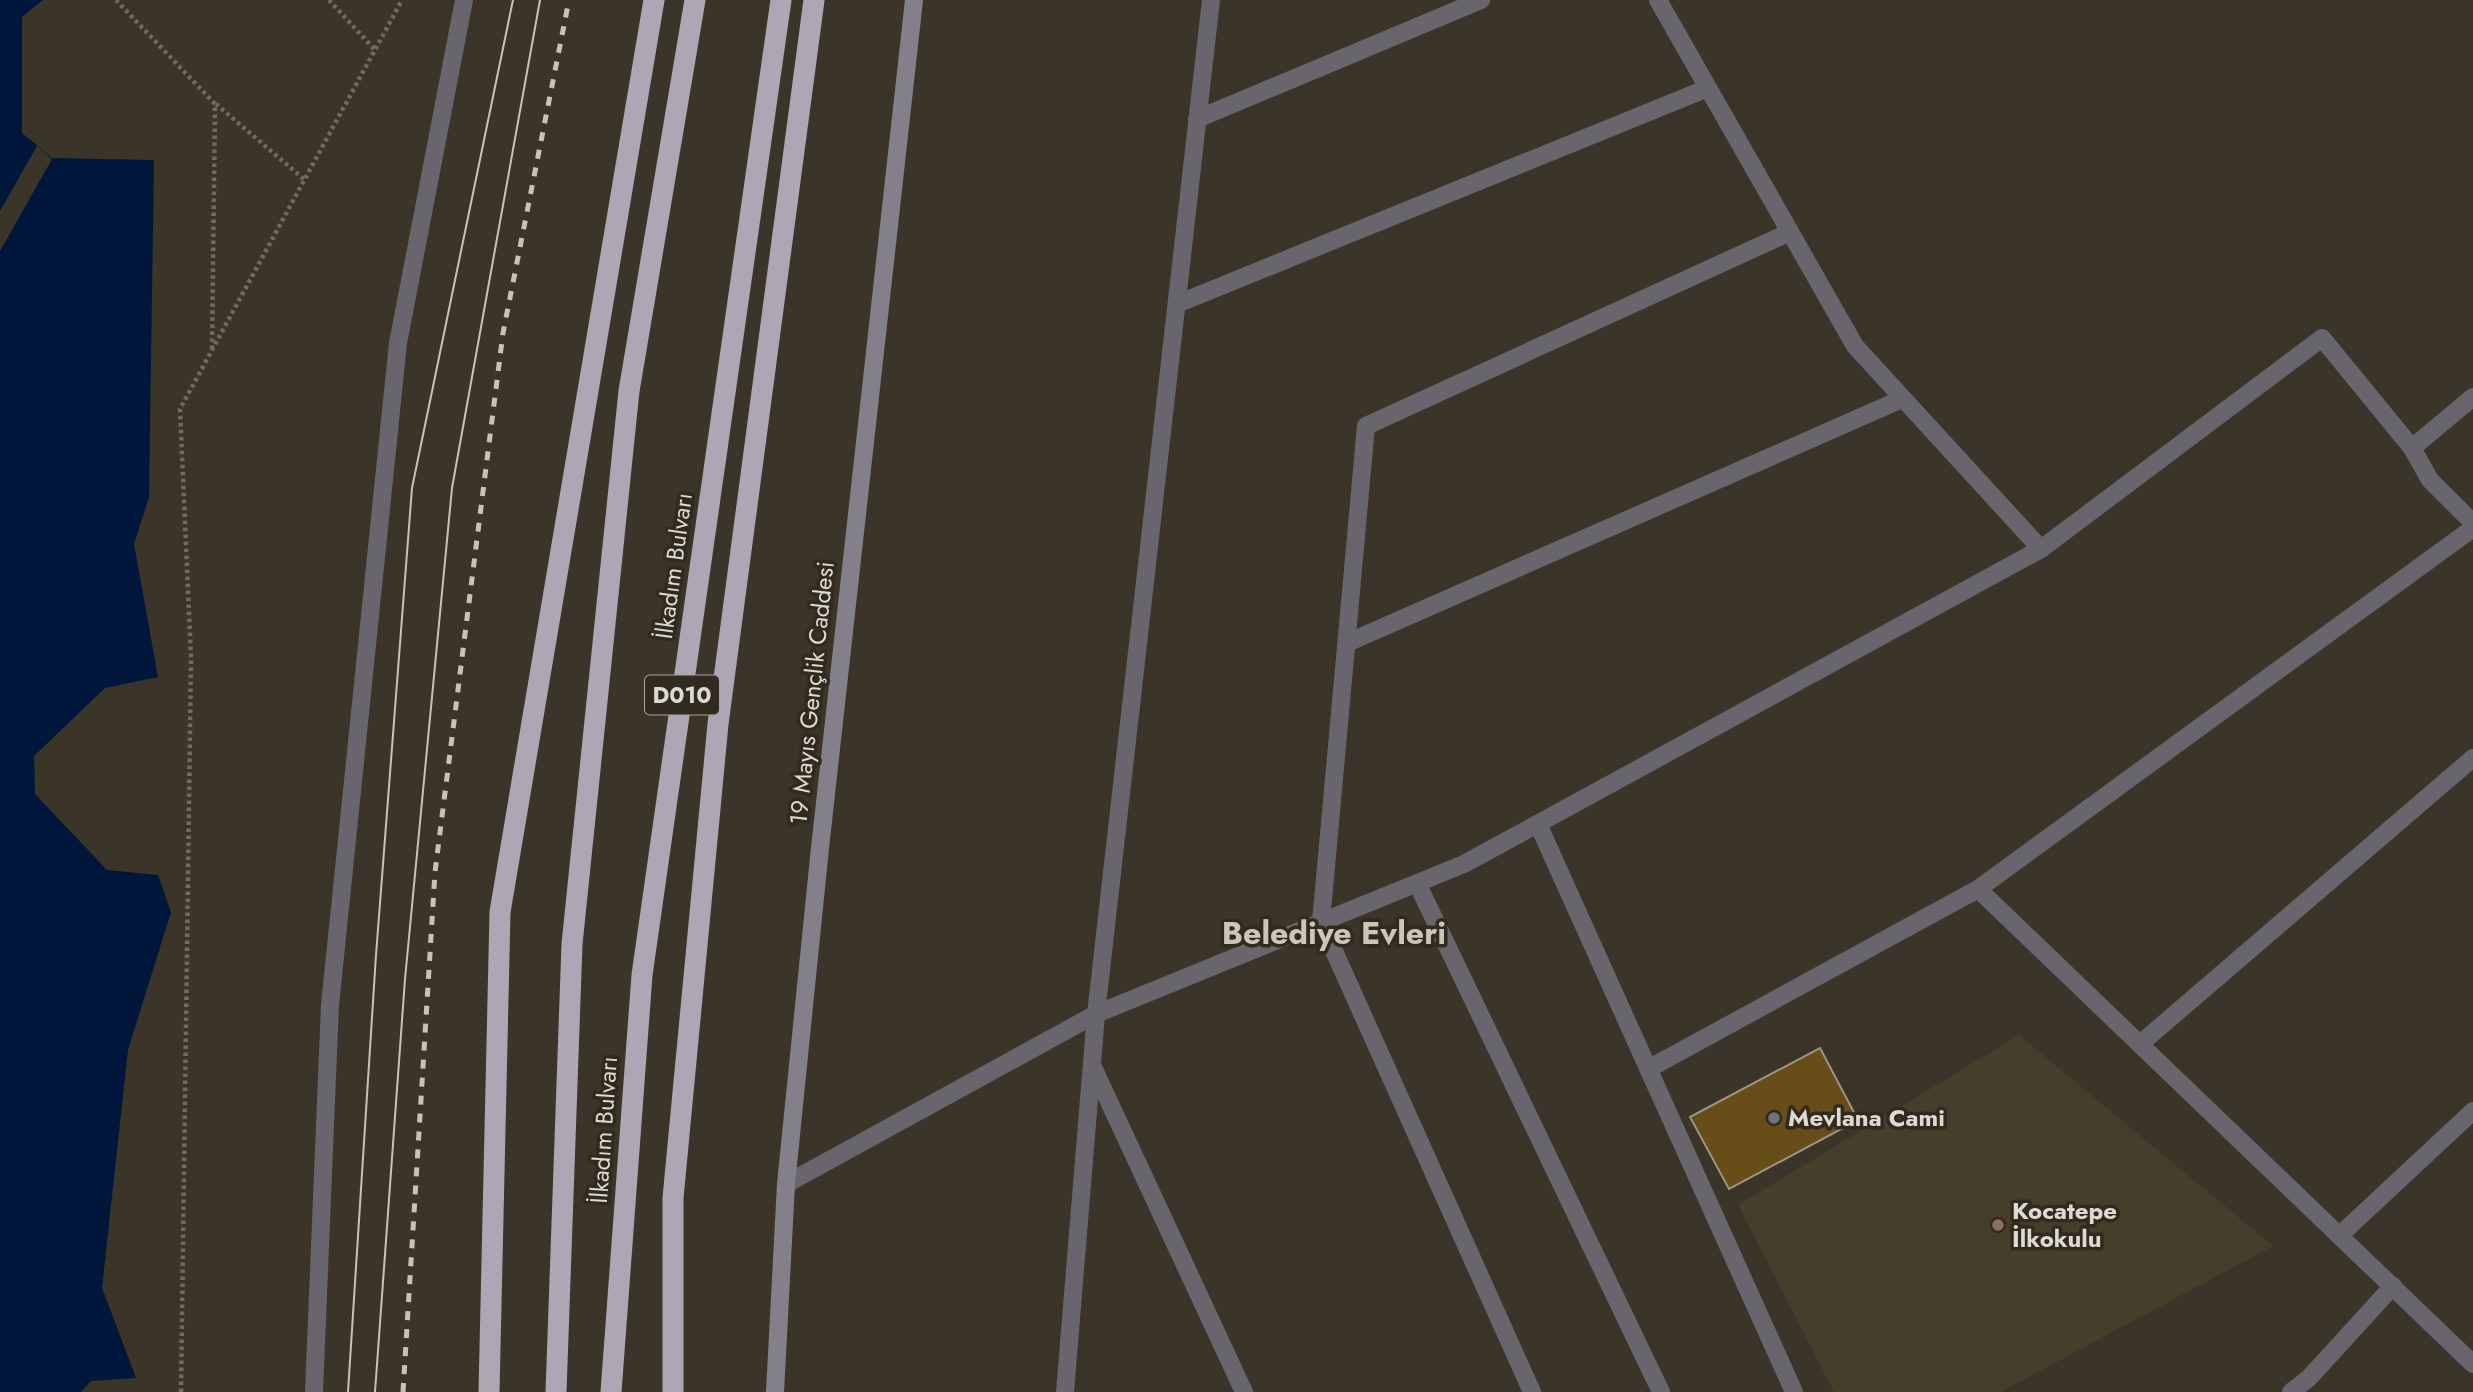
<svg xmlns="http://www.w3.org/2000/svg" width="2473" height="1392" font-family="Jost,sans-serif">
	<rect width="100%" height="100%" fill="#3b3428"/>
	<path fill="#473d2b" d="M2019 1035 2273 1246 2001 1392H1834L1738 1205Z"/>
	<path fill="#00173b" d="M0 0H43L22 17V133L52 158 154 160 149 497 134 544 158 677 105 688 34 756 35 794 107 870 158 875 171 912 128 1050 102 1288 136 1378 91 1381 81 1392H0Z"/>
	<path fill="#3b3428" d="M37 146 52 159 0 251V211Z"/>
	<path fill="#674d17" stroke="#9c9486" stroke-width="2" d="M1820 1048 1858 1120 1729 1189 1690 1117Z"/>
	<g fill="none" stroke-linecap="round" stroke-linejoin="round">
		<g stroke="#716a60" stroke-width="4.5" stroke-dasharray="3.5 3.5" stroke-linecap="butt">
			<path d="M116 0 215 104 212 349"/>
			<path d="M329 0 375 50"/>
			<path d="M216 104 305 180"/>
			<path d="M181 1392 191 658 180 409 402 0"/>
		</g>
		<g stroke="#68656c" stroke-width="18">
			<path d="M1658 0 1855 346 2041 549 2322 338 2412 448 2473 397"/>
			<path d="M1197 119 1481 0"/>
			<path d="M1177 304 1708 88"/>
			<path d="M2412 448 2430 480 2473 523"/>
			<path d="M1347 643 1902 399"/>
			<path d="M1538 824 1794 1392"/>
			<path d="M1417 883 1661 1392"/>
			<path d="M1978 889 2473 1364"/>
			<path d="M2140 1044 2473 758"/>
			<path d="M1092 1065 1244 1392"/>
			<path d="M1648 1069 1978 889 2473 528"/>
			<path d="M786 1184 1096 1014 1464 864 2041 549"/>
			<path d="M2340 1235 2473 1111"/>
			<path d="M314 1392 330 1005 398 343 464 0"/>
			<path d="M1065 1392 1096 1014 1211 0"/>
			<path d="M1532 1392 1321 922 1366 426 1790 232"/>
			<path d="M2291 1392 2309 1378 2393 1286"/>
		</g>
		<path stroke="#84808a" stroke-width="18" d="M775 1392 786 1184 820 848 914 0"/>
		<g stroke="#ada6b5" stroke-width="21">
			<path d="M489 1392 500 912 654 0"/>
			<path d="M556 1392 572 944 629 391 695 0"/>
			<path d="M611 1392 642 975 781 0"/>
			<path d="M673 1392V1198L718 724 814 0"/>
		</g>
		<g stroke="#c8c2bb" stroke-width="2">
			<path d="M348 1392 376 955 412 488 513 0"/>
			<path d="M375 1392 405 979 452 488 540 0"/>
		</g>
		<path stroke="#c8c2bb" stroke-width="5" stroke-dasharray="9 9" stroke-linecap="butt" d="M403 1392 435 872 503 333 569 0"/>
	</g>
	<circle fill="#6b7280" stroke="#312a1f" stroke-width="2.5" cx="1774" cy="1118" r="7"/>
	<circle fill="#8d6e63" stroke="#312a1f" stroke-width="2.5" cx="1998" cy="1225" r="7"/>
	<g text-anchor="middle" stroke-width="7" stroke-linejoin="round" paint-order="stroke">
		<rect fill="#312a1f" stroke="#aaa49c" stroke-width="2" x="645" y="675.5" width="74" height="39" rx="5"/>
		<g font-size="23" font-weight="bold" fill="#ded9d2">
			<text x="682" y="703">D010</text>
		</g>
		<g font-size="24" fill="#ded9d2" stroke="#312a1f">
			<text transform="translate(674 566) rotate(-82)" y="8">İlkadım Bulvarı</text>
			<text transform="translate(812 693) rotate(-84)" y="8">19 Mayıs Gençlik Caddesi</text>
			<text transform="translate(604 1130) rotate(-86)" y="8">İlkadım Bulvarı</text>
		</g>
		<g font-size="24" font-weight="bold" fill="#ded9d2" stroke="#312a1f" text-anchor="start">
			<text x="1788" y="1126">Mevlana Cami</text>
			<text x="2012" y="1219">Kocatepe<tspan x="2012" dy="28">İlkokulu</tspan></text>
		</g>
		<g font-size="32" font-weight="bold" fill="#cdc5b6" stroke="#312a1f">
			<text x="1334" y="944">Belediye Evleri</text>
		</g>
	</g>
</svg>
